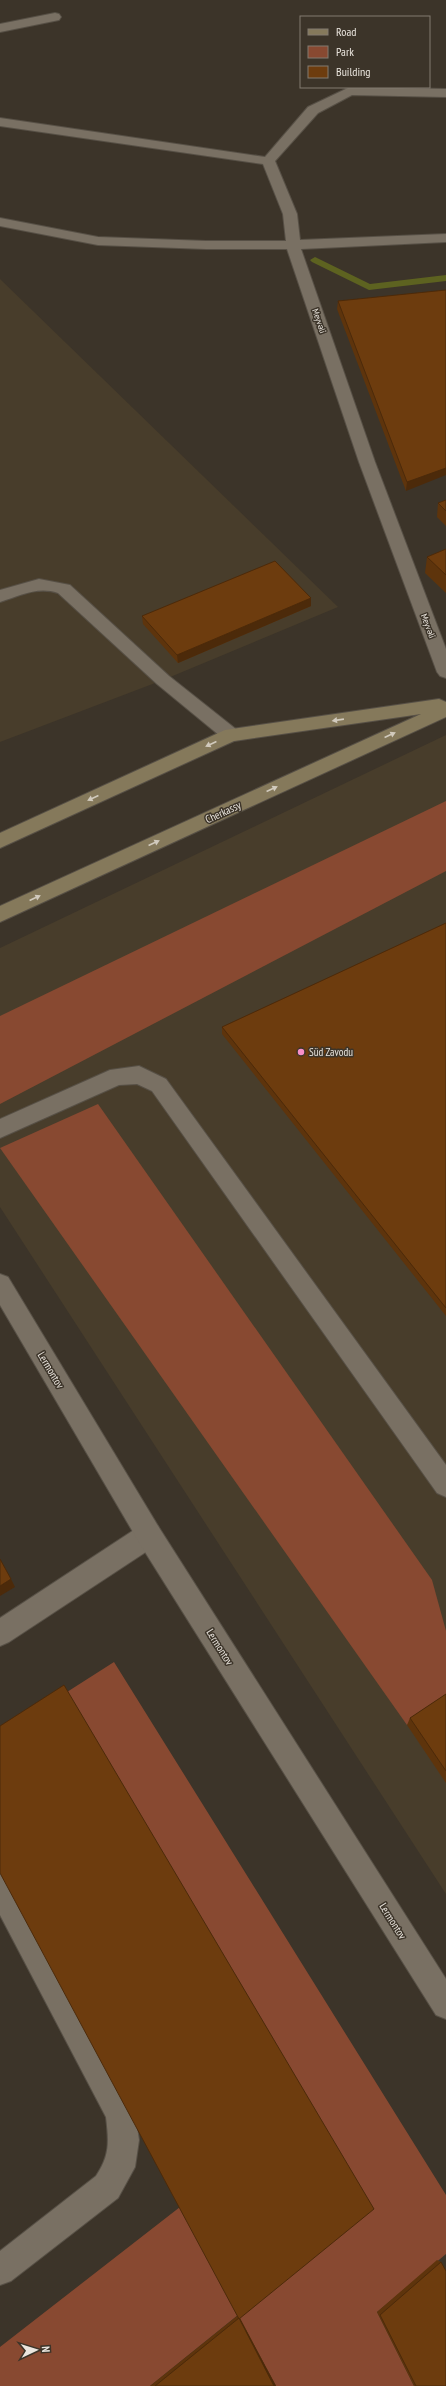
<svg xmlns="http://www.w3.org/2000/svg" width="446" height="2386" font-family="'PT Sans Narrow',sans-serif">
	<rect width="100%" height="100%" fill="#3c3429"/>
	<g fill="#483d2b">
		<path d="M0 279 338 607 163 680 0 742Z"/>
		<path d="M446 735V1894L0 1207V948Z"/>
	</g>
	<g fill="#884931">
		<path d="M446 801V871L0 1104V1016Z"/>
		<path d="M98 1104 432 1580 446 1631V1699L407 1725 0 1148Z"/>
		<path d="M114 1662 446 2195V2254L377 2312 414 2386H276L238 2315 150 2386H0V2347L180 2207 67 1692Z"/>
	</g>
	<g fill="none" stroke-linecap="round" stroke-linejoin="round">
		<path fill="#5d6220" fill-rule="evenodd" d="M315 257 370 284 446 275V281L369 290 312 262 310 260Z"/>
		<g stroke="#575046" stroke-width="2">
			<g id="lane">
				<path d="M39 579 70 585 169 676 237 730 240 735 237 740 231 741 225 740 157 684 58 593C37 586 20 596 0 602V590Z"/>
				<path d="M139 1066 166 1079 446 1465V1497L437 1493 152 1091 137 1084 119 1085 0 1138V1119L110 1070Z"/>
				<path d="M149 1523 158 1526 161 1535 158 1544 9 1642 0 1646V1618L140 1526Z"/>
				<path d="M0 1872 10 1876 130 2104 135 2114 139 2140 135 2167 118 2198 11 2281 0 2285V2251L96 2176C110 2155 109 2142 106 2117L0 1915Z"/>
			</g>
		</g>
		<g stroke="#575046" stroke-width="2">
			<g id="street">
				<path d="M55 13 59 14 61 17 59 20 0 32V24Z"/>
				<path d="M350 87 446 89V97L352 95 318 113 275 161 297 214 300 240 446 234V242L301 249 375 462 446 649V678L440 676 437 672 359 462 287 249H206L98 245 0 226V218L98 237 206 241H286L283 214 263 164 0 126V118L265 157 308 107Z"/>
				<path d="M0 1274 8 1277 158 1526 446 1979V2019L436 2015 140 1544 0 1305Z"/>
			</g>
		</g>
		<g stroke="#575046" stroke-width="2">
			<path id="secondary" d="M439 699 446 702V717L0 922V906L421 714 234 741 0 848V833L225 730Z"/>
		</g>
		<use href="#lane" fill="#797063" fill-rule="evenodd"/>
		<use href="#street" fill="#797063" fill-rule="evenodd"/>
		<use href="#secondary" fill="#85795b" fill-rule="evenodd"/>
	</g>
	<g fill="#5e340c">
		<path d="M446 290 406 491 337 309 338 301Z"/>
		<path d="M446 500V526L437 517 438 503Z"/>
		<path d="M446 549V593L425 573 427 557Z"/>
		<path d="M311 598V606L178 663 143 624 142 616Z"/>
		<path d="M446 923V1316L222 1034V1027Z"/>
		<path d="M446 1694V1783L407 1725 410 1718Z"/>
		<path d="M437 2260 441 2262 446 2386H414L377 2312Z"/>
		<path d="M237 2316 240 2318 276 2386H150Z"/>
	</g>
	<g fill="#4c2a0a">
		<path d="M446 468V475L406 491 407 482Z"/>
		<path d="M311 598V606L178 663 177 655Z"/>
		<path d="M11 1579 15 1587 0 1596V1586Z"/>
		<path d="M238 2315 276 2386H274L239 2318Z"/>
	</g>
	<g fill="#6d3c0e" stroke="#4c2a0a">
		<path d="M446 290V468L407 482 338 301Z"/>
		<path d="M446 500V511L438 503Z"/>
		<path d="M446 549V575L427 557Z"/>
		<path d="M275 561 311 598 177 655 142 616Z"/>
		<path d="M446 923V1308L222 1027Z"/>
		<path d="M0 1559 11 1579 0 1586Z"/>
		<path d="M64 1685 374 2209 239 2319 0 1873V1726Z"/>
		<path d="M446 1694V1771L410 1718Z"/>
		<path d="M441 2262 446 2271V2386H416L380 2315Z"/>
		<path d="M239 2318 274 2386H155Z"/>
	</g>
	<defs><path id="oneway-solid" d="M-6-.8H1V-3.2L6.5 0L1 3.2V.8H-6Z"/></defs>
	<g fill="#d1cabd">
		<use href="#oneway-solid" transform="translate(338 720) rotate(172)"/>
		<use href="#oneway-solid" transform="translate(390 735) rotate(-25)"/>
		<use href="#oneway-solid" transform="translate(211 744) rotate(155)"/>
		<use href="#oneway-solid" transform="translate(272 789) rotate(-25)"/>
		<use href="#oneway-solid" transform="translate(93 798) rotate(155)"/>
		<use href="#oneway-solid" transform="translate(154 843) rotate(-25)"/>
		<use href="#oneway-solid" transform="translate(35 898) rotate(-25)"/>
	</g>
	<circle fill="#f890ca" stroke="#3c3429" stroke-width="1.5" cx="301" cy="1052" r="4"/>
	<g text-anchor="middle" stroke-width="3" stroke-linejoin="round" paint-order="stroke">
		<g font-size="9" fill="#eae5de" stroke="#3c3429">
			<text transform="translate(319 321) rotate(71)" y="3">Meyvəli</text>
			<text transform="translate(428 626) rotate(69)" y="3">Meyvəli</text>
		</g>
		<g font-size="11" fill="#eae5de" stroke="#3c3429">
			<text transform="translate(223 812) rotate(-25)" y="4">Cherkassy</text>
			<text transform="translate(51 1370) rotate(59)" y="4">Lermontov</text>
			<text transform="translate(220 1647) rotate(58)" y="4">Lermontov</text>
			<text transform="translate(393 1921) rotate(58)" y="4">Lermontov</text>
		</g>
		<g font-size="11" fill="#eae5de" stroke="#3c3429" text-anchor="start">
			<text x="309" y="1056">Süd Zavodu</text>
		</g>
	</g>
	<rect x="300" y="16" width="130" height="72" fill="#3c3429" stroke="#827b71"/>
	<rect x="308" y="29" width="20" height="6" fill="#85795b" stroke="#827b71"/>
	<text x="336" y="36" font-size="12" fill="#eae5de">Road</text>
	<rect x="308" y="46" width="20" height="12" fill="#884931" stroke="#827b71"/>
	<text x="336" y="56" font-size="12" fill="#eae5de">Park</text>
	<rect x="308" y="66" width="20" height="12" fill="#6d3c0e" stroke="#827b71"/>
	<text x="336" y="76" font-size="12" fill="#eae5de">Building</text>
	<g transform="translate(36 2350) rotate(86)" stroke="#3c3429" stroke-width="3" paint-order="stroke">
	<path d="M0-3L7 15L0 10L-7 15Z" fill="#eae5de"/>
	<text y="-6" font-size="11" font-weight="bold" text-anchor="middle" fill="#eae5de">N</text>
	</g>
</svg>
